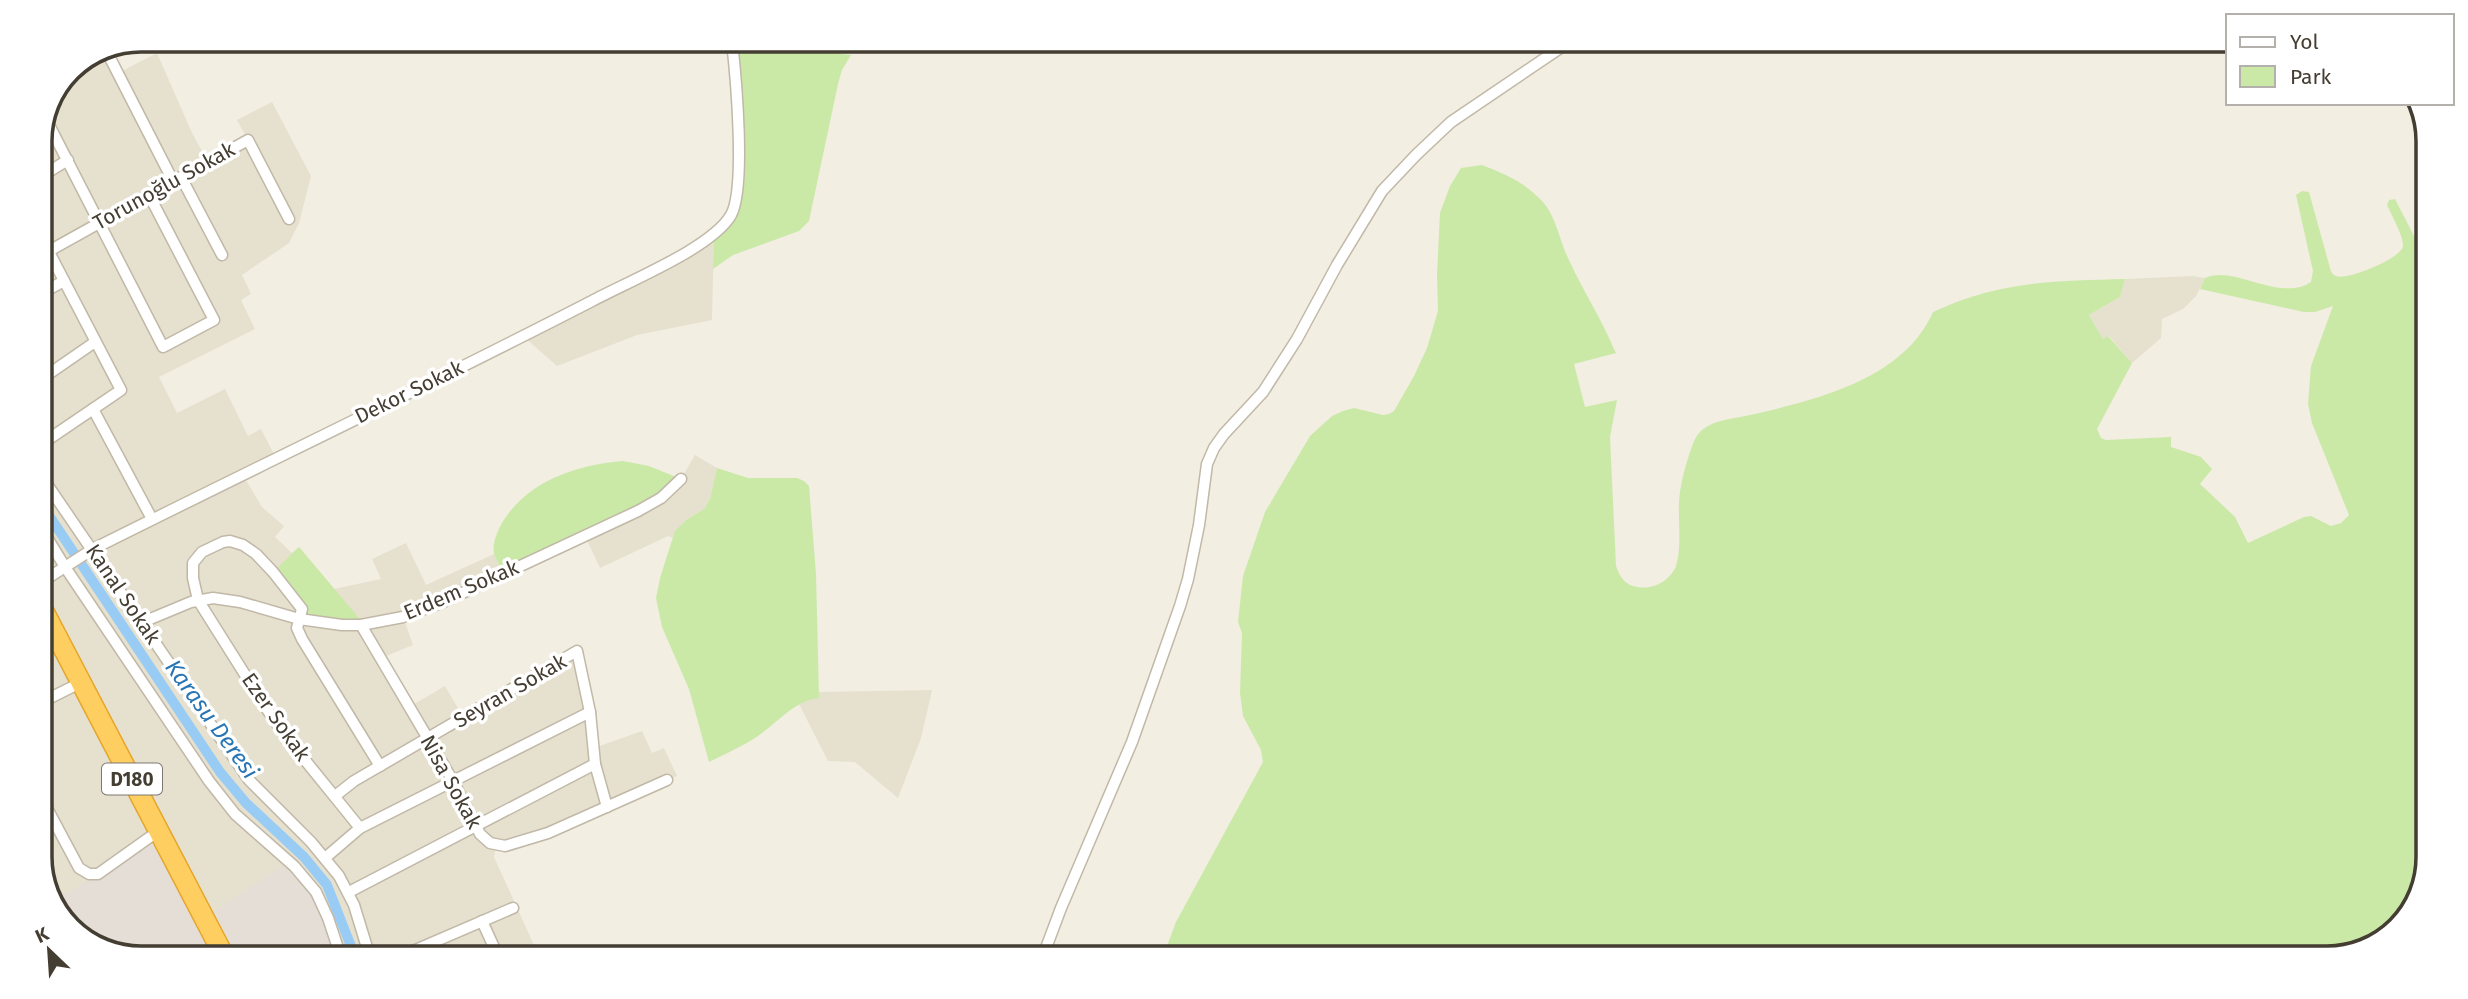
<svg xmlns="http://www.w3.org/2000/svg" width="2468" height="999" font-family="'Fira Sans',sans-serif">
	<rect width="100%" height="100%" fill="#f2eee2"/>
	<g fill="#e6e0cf">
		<path d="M157 53 192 133 208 162 248 140 237 120 272 102 311 176 299 223 289 243 242 275 251 294 241 300 255 329 159 377 177 413 225 389 248 436 261 429 276 458 243 475 262 507 284 526 275 537 292 553 299 547 334 589 381 579 372 559 406 543 426 585 494 554 503 574 403 617 413 645 381 658 409 707 445 686 463 717 577 651 594 748 642 731 652 753 664 748 677 776 572 823 496 846 494 857 538 954 109 953 61 919 41 864 40 136 70 70 108 54 118 73Z"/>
		<path d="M714 234 712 320 637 335 557 366 523 336Z"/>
		<path d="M2192 276 2205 278 2196 296 2183 309 2162 319 2161 338 2132 363 2109 336 2103 339 2089 315 2120 297 2125 279Z"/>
		<path d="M695 455 717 468 710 499 704 509 686 520 676 531 673 538 668 536 600 568 585 536 681 479Z"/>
		<path d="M932 690 921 738 898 798 855 762 828 761 799 704 811 698H819V692Z"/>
	</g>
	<path fill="#e4ded7" d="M150 837 205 919 288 861 316 892 340 954 109 953 61 919 54 901 95 877Z"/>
	<g fill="#cae9a7">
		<path d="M732 42H779L788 48 851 55 842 70 838 84 809 221 799 231 733 255 713 269 714 234 737 201Z"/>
		<path d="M1482 165C1505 174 1524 182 1541 200 1556 215 1559 239 1568 258 1582 289 1601 318 1614 349L1616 353 1574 364 1585 407 1617 400 1610 437 1616 566C1620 577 1625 585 1637 587 1653 590 1670 581 1676 566 1682 546 1678 522 1679 502 1680 486 1684 471 1689 455 1692 447 1694 438 1700 432 1713 419 1734 419 1750 415 1815 400 1903 380 1933 312 2000 281 2054 281 2125 279L2120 297 2089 315 2103 339 2108 336 2132 363 2097 429 2101 438 2106 440 2171 437V447L2201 457 2212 469 2200 484 2235 517 2248 543 2304 517 2311 516 2331 526 2341 523 2349 515 2312 423 2308 404 2311 366 2333 306 2315 312H2304L2200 289 2205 278C2233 264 2280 303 2311 282L2313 271 2296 195 2302 191 2309 192 2330 268C2331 272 2332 274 2336 276 2347 281 2402 258 2403 246 2404 237 2391 214 2387 205L2389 200 2395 199 2414 236 2417 239 2427 238 2422 890 2388 938 2326 959 1166 956 1167 946 1176 922 1263 762 1261 750 1243 716 1240 693 1242 633 1238 622 1243 576 1265 512 1310 436 1332 416 1343 411 1354 408 1383 415 1389 414 1394 411 1414 376 1427 348 1438 311 1437 276 1440 213 1450 186 1461 168Z"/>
		<path d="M623 461 649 466 681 479 667 494 503 574C501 567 496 560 494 554 492 544 497 532 502 523 527 481 576 465 623 461Z"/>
		<path d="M717 468 748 478H797L804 481 809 486 816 574 819 698C795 700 777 723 758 736 743 746 725 754 709 762L689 689 662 627 656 598 660 578 675 531 686 520 704 509 710 499Z"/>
		<path d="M299 547 364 624 299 619 302 609 273 572Z"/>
	</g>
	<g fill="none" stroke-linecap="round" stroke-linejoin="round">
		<path stroke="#99ccf4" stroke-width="10" d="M40 502 220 772 246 803 304 857 327 885 354 954"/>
		<g stroke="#c1b8a7" stroke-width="13">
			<g id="street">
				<path d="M108 54 173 181"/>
				<path d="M47 121 163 347 214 320 149 195"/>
				<path d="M40 177 68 160"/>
				<path d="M181 177 222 255"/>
				<path d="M40 256 248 140 289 219"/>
				<path d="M40 294 64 281"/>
				<path d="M40 380 95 342"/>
				<path d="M93 409 152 519"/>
				<path d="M40 445 121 390 48 250"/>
				<path d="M40 474 249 780 311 842 339 876 354 905 369 954"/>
				<path d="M40 526 65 567 209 781 235 814 294 866 316 892 328 918 340 954"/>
				<path d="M40 583 93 549C259 466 427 386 592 301 627 282 712 248 731 215 746 188 736 77 732 42"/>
				<path d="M143 622 191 602 213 598 240 602 299 619 342 625H361L403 617 441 603 638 511 661 498 681 479"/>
				<path d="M361 625 453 781 480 834 490 843 505 846 548 833 667 780"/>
				<path d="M40 703 72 687"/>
				<path d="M40 795 79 868 89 874H98L150 837"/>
				<path d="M335 796 354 781 577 651 590 712 595 764 607 807"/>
				<path d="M360 828 287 738 266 708 198 600 193 578V563L202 552 223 542 230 541 243 545 256 554 273 572 302 609 297 628 302 639 380 766"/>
				<path d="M325 858 360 828 590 712"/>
				<path d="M349 892 595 764"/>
				<path d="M482 921 497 954"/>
				<path d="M406 954 513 908"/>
				<path d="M1043 956 1061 908 1132 742 1180 606 1188 579 1199 525 1207 464 1214 448 1224 434 1263 392 1297 339 1337 265 1382 191 1416 155 1451 122 1566 44"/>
			</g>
		</g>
		<g stroke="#e5a528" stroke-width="22">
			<path id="highway" d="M40 604 223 954"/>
		</g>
		<use href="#street" stroke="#fff" stroke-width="10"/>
		<use href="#highway" stroke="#ffce60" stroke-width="19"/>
	</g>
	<g text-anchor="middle" stroke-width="7" stroke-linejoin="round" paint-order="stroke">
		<rect fill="#fff" stroke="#7c7770" stroke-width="2" x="102" y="763.5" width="60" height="31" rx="5"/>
		<g font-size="19" font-weight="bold" fill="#443d32">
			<text x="132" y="786">D180</text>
		</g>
		<g font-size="21" fill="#443d32" stroke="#fff">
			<text transform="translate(164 186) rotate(-29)" y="7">Torunoğlu Sokak</text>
			<text transform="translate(409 392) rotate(-26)" y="7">Dekor Sokak</text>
			<text transform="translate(461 590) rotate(-23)" y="7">Erdem Sokak</text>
			<text transform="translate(123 594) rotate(56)" y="7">Kanal Sokak</text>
			<text transform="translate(510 691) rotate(-30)" y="7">Seyran Sokak</text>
			<text transform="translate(276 717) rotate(55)" y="7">Ezer Sokak</text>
			<text transform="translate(451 782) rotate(61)" y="7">Nisa Sokak</text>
		</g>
		<g font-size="23" font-style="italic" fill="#2775b4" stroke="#fff">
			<text transform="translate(212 719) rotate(54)" y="8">Karasu Deresi</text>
		</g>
	</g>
	<path d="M0 0H2468V999H0ZM141 52H2327A89 89 0 0 1 2416 141V857A89 89 0 0 1 2327 946H141A89 89 0 0 1 52 857V141A89 89 0 0 1 141 52Z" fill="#fff" fill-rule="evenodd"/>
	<path fill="none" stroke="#443d32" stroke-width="3.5" d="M141 52H2327A89 89 0 0 1 2416 141V857A89 89 0 0 1 2327 946H141A89 89 0 0 1 52 857V141A89 89 0 0 1 141 52Z"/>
	<rect x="2226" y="14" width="228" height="91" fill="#ffffff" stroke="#b4b1ad" stroke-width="2"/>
	<rect x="2240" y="37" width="35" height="10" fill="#ffffff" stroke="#b4b1ad" stroke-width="2"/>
	<text x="2290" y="49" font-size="21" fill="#443d32">Yol</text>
	<rect x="2240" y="66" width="35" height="21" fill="#cae9a7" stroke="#b4b1ad" stroke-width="2"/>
	<text x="2290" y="84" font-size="21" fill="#443d32">Park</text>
	<g transform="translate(49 950) rotate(335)" stroke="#ffffff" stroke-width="5" paint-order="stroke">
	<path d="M0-5L12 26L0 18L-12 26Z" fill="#443d32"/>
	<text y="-10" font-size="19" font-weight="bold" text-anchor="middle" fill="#443d32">K</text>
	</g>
</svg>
